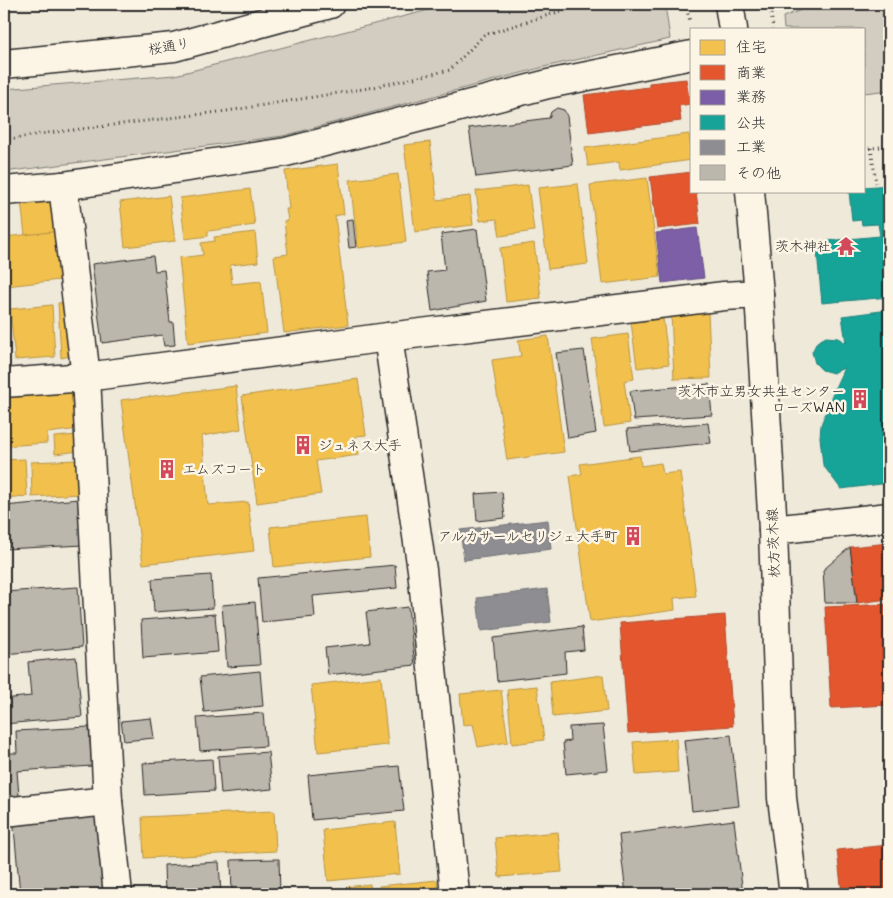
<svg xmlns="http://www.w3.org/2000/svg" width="893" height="898" font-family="Mali,'Klee One',sans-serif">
	<rect width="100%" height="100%" fill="#efe9da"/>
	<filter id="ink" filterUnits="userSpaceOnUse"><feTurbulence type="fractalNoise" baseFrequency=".02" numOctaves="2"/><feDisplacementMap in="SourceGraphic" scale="10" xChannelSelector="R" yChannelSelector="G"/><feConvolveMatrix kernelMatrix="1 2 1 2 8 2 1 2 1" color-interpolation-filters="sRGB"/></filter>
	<g filter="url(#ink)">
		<g fill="#d2cdc0" stroke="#7e7c76">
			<path d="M452 4H665L670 39 544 67 283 136 4 172V89L175 75Z"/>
			<path d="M801 4H889V90L864 93V29H784L783 17 801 10Z"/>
		</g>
		<g fill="#f2c14e" stroke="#b69444">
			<path d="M689 134 692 160 620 170 619 162 588 166 585 148Z"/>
			<path d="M430 142 437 200 470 196 473 225 415 232 404 145Z"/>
			<path d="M338 164 344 214 335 216 348 325 284 333 274 256 288 254 284 221 288 220 286 209H289L285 171Z"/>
			<path d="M398 174 406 242 358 248 350 180Z"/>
			<path d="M647 178 660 277 602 284 590 185Z"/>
			<path d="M578 184 588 264 548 269 538 188Z"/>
			<path d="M528 185 534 231 500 236 497 219 480 221 476 191Z"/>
			<path d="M250 189 255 225 208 231V236L185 239 180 198Z"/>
			<path d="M169 196 175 241 125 247 120 202Z"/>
			<path d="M48 197 58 210 61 231 25 236 21 200Z"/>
			<path d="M61 231 68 279 6 286 4 237Z"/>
			<path d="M255 232 258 262 230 265 232 284 261 281 267 333 188 343 179 258 203 255 201 243 215 241 214 237Z"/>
			<path d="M534 243 541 298 506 302 500 248Z"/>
			<path d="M70 302 75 355 61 358 58 303Z"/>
			<path d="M52 305 55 357 15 360 10 309Z"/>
			<path d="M708 311 711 378 674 379 671 312Z"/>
			<path d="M663 319 669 364 637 368 631 322Z"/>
			<path d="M628 334 634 379 624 381 630 423 604 427 592 339Z"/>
			<path d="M548 336 564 452 507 460 492 360 521 356 518 340Z"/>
			<path d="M358 379 366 435 356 436 359 455 316 461 321 494 257 503 242 396Z"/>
			<path d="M236 386 241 429 202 436 208 505 248 502 254 551 143 564 121 400Z"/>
			<path d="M76 392 79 429 47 433V443L4 446V398Z"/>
			<path d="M77 435 79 451 55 454 54 437Z"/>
			<path d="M640 456 641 466 661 463 663 474 680 472 696 596 674 598 675 610 590 622 570 476 582 474 580 464Z"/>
			<path d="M25 459 27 496 4 498V460Z"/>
			<path d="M77 460 79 494 32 497 31 462Z"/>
			<path d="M366 517 370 557 274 567 270 527Z"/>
			<path d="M603 675 607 711 553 717 550 682Z"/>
			<path d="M381 677 388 745 318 752 311 685Z"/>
			<path d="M537 686 544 740 512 744 507 689Z"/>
			<path d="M501 690 508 742 478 747 473 724 463 725 460 694Z"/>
			<path d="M676 739 678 772 636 775 633 742Z"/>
			<path d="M274 811 276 851 144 858 142 817Z"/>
			<path d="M395 822 400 874 328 881 323 830Z"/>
			<path d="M558 832 562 872 499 877 495 838Z"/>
			<path d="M437 880 439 894H379V886Z"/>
			<path d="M370 884 371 894H348L347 887Z"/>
			<path d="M342 888 343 894H318V891Z"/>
			<path d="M314 891 315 894H288Z"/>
		</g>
		<g fill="#e4572e" stroke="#ac4a2d">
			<path d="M686 79 690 104 679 106 681 121 589 133 584 95 649 87V83Z"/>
			<path d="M692 172V191H696L700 224 657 229 650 177Z"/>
			<path d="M889 543V599L857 603 850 547Z"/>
			<path d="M889 604V705L831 708 825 607Z"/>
			<path d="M725 615 733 726 628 733 620 623Z"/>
			<path d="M889 845V894H842L837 850Z"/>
		</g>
		<path fill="#7b5ea7" stroke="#634f82" d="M697 228 704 278 662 283 656 233Z"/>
		<g fill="#17a398" stroke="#1d7f77">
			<path d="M889 185V297L822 303 816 242 880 236 878 224 862 225 861 220 852 221 849 191H864V187Z"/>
			<path d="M889 310V483L841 489 823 465 820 437 821 425 833 392 844 368 833 373 822 370 815 363 812 352 817 342 826 337 838 338 846 343 842 316Z"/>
		</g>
		<g fill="#8d8d92" stroke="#707073">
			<path d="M548 520 551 549 464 560 460 530Z"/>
			<path d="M547 589 551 622 481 631 477 598Z"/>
		</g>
		<g fill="#bcb7ac" stroke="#2b2b2b">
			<path d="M557 108 564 110 567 116 573 165 476 177 469 128 549 118 551 112Z"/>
			<path d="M353 219 356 247 349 248 346 220Z"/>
			<path d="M477 229 486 301 432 311 427 272 445 270 441 234Z"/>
			<path d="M153 256 155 271 164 270 170 322H173L175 345 164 346 162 335 102 343 92 264Z"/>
			<path d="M584 350 596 433 568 438 556 353Z"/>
			<path d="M709 384 712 415 634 420 630 391Z"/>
			<path d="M708 423 711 443 630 451 627 429Z"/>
			<path d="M502 492 505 518 477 521 475 494Z"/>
			<path d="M79 499 84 545 4 549V506Z"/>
			<path d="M850 547 857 603H825L823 570Z"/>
			<path d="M395 565 397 588 313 596 315 617 262 622 258 578Z"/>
			<path d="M211 575 213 608 154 612 152 579Z"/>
			<path d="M78 587 82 647 4 654V592Z"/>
			<path d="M255 602 260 665 227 667 222 605Z"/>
			<path d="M408 607 415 665 328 675 325 648 370 643 366 612Z"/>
			<path d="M215 614 218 652 143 658 141 620Z"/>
			<path d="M582 627 584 650 565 652 566 673 497 681 493 638Z"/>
			<path d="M76 657 82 717 4 724V699L31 696 28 662Z"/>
			<path d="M260 671 263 706 204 712 200 677Z"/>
			<path d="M263 713 266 746 200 751 197 718Z"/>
			<path d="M151 718 154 738 124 741 121 721Z"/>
			<path d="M603 725 608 770 566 774 563 742 570 741 569 727Z"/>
			<path d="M89 727 92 766 17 771 19 796 4 797V753H17L16 731Z"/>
			<path d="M731 735 739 806 692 811 684 740Z"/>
			<path d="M268 752 272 789 221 794 218 756Z"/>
			<path d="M212 759 214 791 145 795 143 763Z"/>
			<path d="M399 766 404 811 312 820 308 775Z"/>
			<path d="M98 810 104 894H20L13 817Z"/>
			<path d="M734 820 743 894H626L619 835Z"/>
			<path d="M279 859 280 894H232L231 860Z"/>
			<path d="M219 862 221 894H165L164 865Z"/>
		</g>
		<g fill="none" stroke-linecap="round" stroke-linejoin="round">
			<g stroke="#2b2b2b" stroke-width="31">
				<g id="minor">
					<path d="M63 186 86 377 108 801 118 894"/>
					<path d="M4 191 63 186 286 152 548 84 692 55"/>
					<path d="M388 337 422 570 455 894"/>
					<path d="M4 383 86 377 388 337 724 296 759 294"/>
					<path d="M773 530 889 517"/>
					<path d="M4 812 108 801"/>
				</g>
			</g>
			<g stroke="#2b2b2b" stroke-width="31">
				<path id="tertiary" d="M4 64 174 47 330 4"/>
			</g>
			<g stroke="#2b2b2b" stroke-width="31">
				<g id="secondary">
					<path d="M729 4 733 29"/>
					<path d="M750 191 759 294 773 530 782 798 794 894"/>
				</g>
			</g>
			<g stroke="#2b2b2b" stroke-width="3" stroke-dasharray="1 4" stroke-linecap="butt">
				<path d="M685 4 690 21"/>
				<path d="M770 4 773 29"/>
				<path d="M771 7 800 4"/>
				<path d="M4 141 40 134 227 111 369 88 450 70 484 35 584 4"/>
				<path d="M871 148 876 183"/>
				<path d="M864 149 889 146"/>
			</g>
			<use href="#minor" stroke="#fcf5e5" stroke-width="28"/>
			<use href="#tertiary" stroke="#fcf5e5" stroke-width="28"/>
			<use href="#secondary" stroke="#fcf5e5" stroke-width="28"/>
		</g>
	</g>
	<defs>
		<g id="temple-bare" transform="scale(1.5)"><path d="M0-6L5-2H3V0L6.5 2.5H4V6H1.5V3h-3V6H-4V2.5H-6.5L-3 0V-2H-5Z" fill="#d1495b" stroke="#fcf5e5" stroke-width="2.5" paint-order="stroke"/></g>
		<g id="building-bare" transform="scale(1.5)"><path d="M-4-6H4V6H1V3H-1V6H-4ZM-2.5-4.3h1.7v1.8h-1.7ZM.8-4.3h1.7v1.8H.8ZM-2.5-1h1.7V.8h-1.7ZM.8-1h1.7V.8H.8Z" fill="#d1495b" stroke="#fcf5e5" stroke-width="2.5" paint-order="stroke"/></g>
	</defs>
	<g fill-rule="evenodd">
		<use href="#temple-bare" x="846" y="246"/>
		<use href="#building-bare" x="860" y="399"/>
		<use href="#building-bare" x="303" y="445"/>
		<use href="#building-bare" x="167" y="469"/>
		<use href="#building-bare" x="633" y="536"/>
	</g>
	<g text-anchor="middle" stroke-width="5" stroke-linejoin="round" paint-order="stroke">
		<g font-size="14" fill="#2b2b2b" stroke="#fcf5e5">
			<text transform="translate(169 46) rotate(-10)" y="5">桜通り</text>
			<text transform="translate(773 543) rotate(-92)" y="5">枚方茨木線</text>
		</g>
		<g font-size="14" fill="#2b2b2b" stroke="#fcf5e5" text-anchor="end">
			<text x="831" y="251">茨木神社</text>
			<text x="845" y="396">茨木市立男女共生センター<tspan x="845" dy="16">ローズWAN</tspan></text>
			<text x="318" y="450" text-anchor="start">ジュネス大手</text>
			<text x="182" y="474" text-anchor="start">エムズコート</text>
			<text x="618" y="541">アルカサールセリジェ大手町</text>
		</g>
	</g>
	<rect width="893" height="898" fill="none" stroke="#fcf5e5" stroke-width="20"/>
	<rect x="10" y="10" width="873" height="878" fill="none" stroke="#2b2b2b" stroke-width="2" filter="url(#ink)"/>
	<rect x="690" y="28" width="175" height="165" fill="#fcf5e5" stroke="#a8a49b"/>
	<rect x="700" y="40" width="25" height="15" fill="#f2c14e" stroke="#a8a49b"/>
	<text x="736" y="52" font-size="15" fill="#2b2b2b">住宅</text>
	<rect x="700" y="65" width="25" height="15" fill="#e4572e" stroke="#a8a49b"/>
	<text x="736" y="78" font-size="15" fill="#2b2b2b">商業</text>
	<rect x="700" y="90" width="25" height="15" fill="#7b5ea7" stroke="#a8a49b"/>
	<text x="736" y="102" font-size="15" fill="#2b2b2b">業務</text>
	<rect x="700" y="115" width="25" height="15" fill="#17a398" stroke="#a8a49b"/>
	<text x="736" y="128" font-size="15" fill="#2b2b2b">公共</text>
	<rect x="700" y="140" width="25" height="15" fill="#8d8d92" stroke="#a8a49b"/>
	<text x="736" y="152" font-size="15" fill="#2b2b2b">工業</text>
	<rect x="700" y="165" width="25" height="15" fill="#bcb7ac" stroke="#a8a49b"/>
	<text x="736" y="178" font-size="15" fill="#2b2b2b">その他</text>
</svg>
